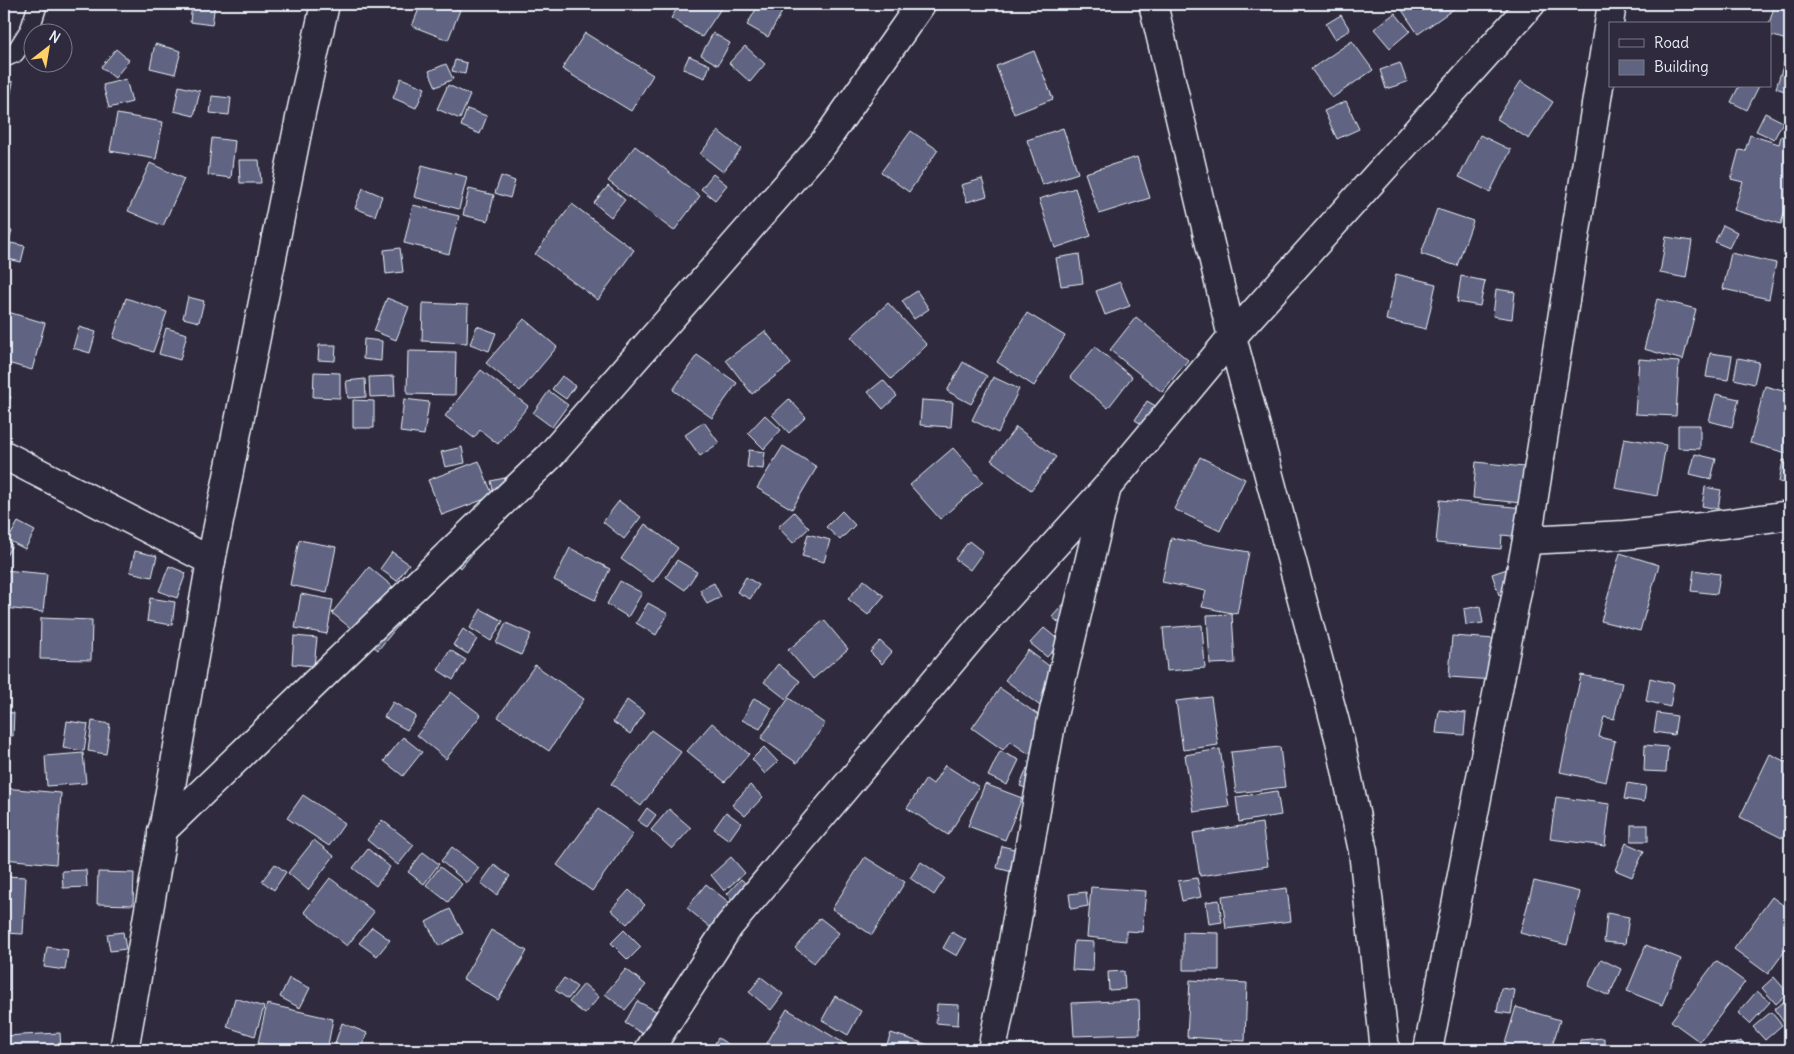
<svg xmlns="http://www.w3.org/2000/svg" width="1794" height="1054" font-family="Delius,sans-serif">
	<rect width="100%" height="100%" fill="#2f2a3d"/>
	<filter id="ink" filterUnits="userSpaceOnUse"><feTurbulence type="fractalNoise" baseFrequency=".02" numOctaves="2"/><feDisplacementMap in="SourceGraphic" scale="10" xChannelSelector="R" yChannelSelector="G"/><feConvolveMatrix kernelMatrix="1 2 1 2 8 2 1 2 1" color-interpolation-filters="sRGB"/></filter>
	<g filter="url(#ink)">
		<g fill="#606481" stroke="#e8f1f8">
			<path d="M192 4H215L212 25 190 22Z"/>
			<path d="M421 4H443L460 10 448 40 412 26Z"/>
			<path d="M680 4H724L702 37 671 18Z"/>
			<path d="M759 4H768L782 12 768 37 747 25Z"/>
			<path d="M1398 4H1452L1455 8 1418 34Z"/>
			<path d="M1774 7 1790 12V41L1770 35V24H1769Z"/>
			<path d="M1395 13 1410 31 1390 48 1374 29Z"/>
			<path d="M1341 15 1350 30 1335 39 1326 24Z"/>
			<path d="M585 33 653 75 631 111 562 69Z"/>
			<path d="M713 33 730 43 718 65 701 55Z"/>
			<path d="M1352 41 1373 70 1332 98 1311 69Z"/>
			<path d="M155 44 181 51 175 74 150 68Z"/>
			<path d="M745 46 765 64 750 82 729 63Z"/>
			<path d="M1789 47H1790V93L1776 88Z"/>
			<path d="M116 49 129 60 115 78 101 67Z"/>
			<path d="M1034 51 1053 99 1014 114 996 66Z"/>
			<path d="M689 56 710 65 705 78 683 69Z"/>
			<path d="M455 60 467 63 465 74 452 71Z"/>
			<path d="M1400 63 1407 82 1386 89 1380 70Z"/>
			<path d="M446 64 453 79 436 87 429 71Z"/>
			<path d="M401 78 425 88 416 108 393 98Z"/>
			<path d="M126 79 132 102 109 108 103 85Z"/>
			<path d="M4 80 13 82 10 98 4 97Z"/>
			<path d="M1521 81 1553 102 1529 139 1497 119Z"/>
			<path d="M448 85 470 95 460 119 437 109Z"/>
			<path d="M179 86 200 91 194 116 174 111Z"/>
			<path d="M1739 86H1759L1747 110 1731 102Z"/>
			<path d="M212 96 231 98 229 115 210 113Z"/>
			<path d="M1346 101 1359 129 1337 139 1324 111Z"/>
			<path d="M467 109 487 116 480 134 461 126Z"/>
			<path d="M1765 113 1783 122 1774 139 1756 131Z"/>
			<path d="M117 114 163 122 156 159 110 151Z"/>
			<path d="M1063 128 1078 173 1042 185 1027 140Z"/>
			<path d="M718 131 741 149 723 172 700 154Z"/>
			<path d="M911 131 938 150 909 192 881 172Z"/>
			<path d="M1480 135 1511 150 1490 192 1459 177Z"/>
			<path d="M1750 135 1779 144 1781 136 1790 138V192L1781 224 1734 210 1743 182 1731 179 1739 150 1745 151Z"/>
			<path d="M212 138 235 141 231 178 208 175Z"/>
			<path d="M635 146 700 196 674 231 608 181Z"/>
			<path d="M1137 157 1150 198 1099 214 1085 173Z"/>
			<path d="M239 160H259L261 183H240Z"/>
			<path d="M150 163 184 179 163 226 128 211Z"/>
			<path d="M422 165 467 177 459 209 414 197Z"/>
			<path d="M713 174 727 185 715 200 701 189Z"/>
			<path d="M501 176 515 181 510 198 495 193Z"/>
			<path d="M982 179 987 196 967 202 961 185Z"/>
			<path d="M608 186 625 200 611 217 594 203Z"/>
			<path d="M363 188 382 196 375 216 355 208Z"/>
			<path d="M1075 188 1091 236 1055 248 1039 199Z"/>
			<path d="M469 189 494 195 488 221 463 215Z"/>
			<path d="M572 204 634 250 598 300 535 254Z"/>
			<path d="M413 205 459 216 449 254 404 243Z"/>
			<path d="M1437 209 1473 221 1457 266 1421 254Z"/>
			<path d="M1790 211V229L1785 227Z"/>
			<path d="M1723 225 1737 232 1729 248 1715 242Z"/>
			<path d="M4 228 12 231 4 255Z"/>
			<path d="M1666 237 1692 241 1686 278 1660 273Z"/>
			<path d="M11 243 25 246 21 262 8 259Z"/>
			<path d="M400 248 403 272 386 274 384 250Z"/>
			<path d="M1731 253 1776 263 1769 299 1723 289Z"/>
			<path d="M1079 254 1083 283 1061 286 1056 258Z"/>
			<path d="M1396 274 1436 284 1426 329 1386 320Z"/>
			<path d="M1461 276 1485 281 1480 306 1457 302Z"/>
			<path d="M1120 282 1130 306 1105 315 1096 291Z"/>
			<path d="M1496 289 1515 292 1512 319 1493 316Z"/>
			<path d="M917 291 929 309 914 319 902 301Z"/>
			<path d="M188 297 204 301 199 322 183 318Z"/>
			<path d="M126 298 167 312 153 352 113 338Z"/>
			<path d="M387 298 409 307 396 340 374 331Z"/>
			<path d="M1657 299 1696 309 1683 360 1644 349Z"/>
			<path d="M423 303 468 305 467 343 422 341Z"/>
			<path d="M888 303 927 345 891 379 851 337Z"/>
			<path d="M8 312 45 323 32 370 4 362V325Z"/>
			<path d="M1027 313 1065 336 1034 386 997 362Z"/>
			<path d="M1136 317 1188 360 1162 392 1110 350Z"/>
			<path d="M524 319 557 347 520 391 486 363Z"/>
			<path d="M477 326 496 333 489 351 470 344Z"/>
			<path d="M79 327 96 332 90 353 73 348Z"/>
			<path d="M166 328 187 334 180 360 159 354Z"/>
			<path d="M765 331 791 364 752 394 726 360Z"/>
			<path d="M364 339 382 341 381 361 363 359Z"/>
			<path d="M319 345H336L335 361 318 360Z"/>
			<path d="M1095 347 1132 377 1108 408 1070 377Z"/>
			<path d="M408 351 456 352 455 395 407 394Z"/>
			<path d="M1710 353 1732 356 1728 380 1706 377Z"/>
			<path d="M697 355 737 383 712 418 673 390Z"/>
			<path d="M1738 358 1759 362 1754 384 1734 379Z"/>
			<path d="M1639 359 1679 362 1676 416 1635 414Z"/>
			<path d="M963 362 987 376 971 404 947 391Z"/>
			<path d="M481 370 528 406 498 444 480 430 474 438 445 416Z"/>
			<path d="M314 372 340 373V398L313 397Z"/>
			<path d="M394 376 395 396 370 397 369 377Z"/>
			<path d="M562 376 575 386 566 399 552 389Z"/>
			<path d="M993 377 1019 389 998 433 972 420Z"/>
			<path d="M365 379 366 397 348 398 346 381Z"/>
			<path d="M883 380 897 396 883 409 868 392Z"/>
			<path d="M1765 386 1790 393V454L1750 443Z"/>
			<path d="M549 391 568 405 552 427 533 413Z"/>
			<path d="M4 392 11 397 4 410Z"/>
			<path d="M1716 394 1739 399 1732 427 1709 421Z"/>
			<path d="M404 399 429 402 424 435 400 432Z"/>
			<path d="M789 399 806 417 789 433 772 415Z"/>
			<path d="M353 400 374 401V428H353Z"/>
			<path d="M922 400 953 402 951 427 920 425Z"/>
			<path d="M1147 401 1161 409 1149 429 1135 420Z"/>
			<path d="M765 415 781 430 764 449 748 433Z"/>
			<path d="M704 422 719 443 700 456 685 435Z"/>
			<path d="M1678 425H1700V449L1678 448Z"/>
			<path d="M1016 427 1056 457 1031 490 991 460Z"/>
			<path d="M1624 438 1666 445 1657 496 1615 488Z"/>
			<path d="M783 446 817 467 792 509 757 488Z"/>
			<path d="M462 447 465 463 445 467 441 452Z"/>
			<path d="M953 448 983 482 940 519 910 485Z"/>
			<path d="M749 450 765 452 763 469 747 467Z"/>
			<path d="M1695 454 1716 459 1711 479 1690 474Z"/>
			<path d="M1200 457 1245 479 1220 531 1174 509Z"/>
			<path d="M1783 460 1790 461V484L1779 482Z"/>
			<path d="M479 461 493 496 442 515 428 480Z"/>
			<path d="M1476 462 1524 467 1521 503 1473 498Z"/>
			<path d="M509 477 495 498 491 481Z"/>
			<path d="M1705 487 1721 490 1718 509 1702 506Z"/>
			<path d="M1440 500 1524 508 1521 537 1502 535 1501 549 1436 543Z"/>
			<path d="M619 501 641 517 624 539 603 522Z"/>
			<path d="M842 511 855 525 840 540 826 527Z"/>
			<path d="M794 512 809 528 793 543 778 527Z"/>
			<path d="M18 522 35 531 25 549 8 540Z"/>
			<path d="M645 524 678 548 653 582 621 559Z"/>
			<path d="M808 534 830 540 824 562 802 556Z"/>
			<path d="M1171 538 1249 552 1237 614 1202 607 1206 591 1162 582Z"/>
			<path d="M4 540 12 545 6 556 4 554Z"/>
			<path d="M299 540 336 547 327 593 290 585Z"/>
			<path d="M969 541 983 552 970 570 955 559Z"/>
			<path d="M459 543 473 553 461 568 447 558Z"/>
			<path d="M570 548 610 569 595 600 554 580Z"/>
			<path d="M135 551 157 556 152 577 130 572Z"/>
			<path d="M392 552 409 564 397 581 380 569Z"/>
			<path d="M1620 553 1659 565 1640 631 1601 621Z"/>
			<path d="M677 560 697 572 685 590 666 577Z"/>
			<path d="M169 566 186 573 177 598 159 591Z"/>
			<path d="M369 567 415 605 378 650 332 613Z"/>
			<path d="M1513 567 1520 587 1499 595 1492 574Z"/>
			<path d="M4 570 47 574 43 612 4 608Z"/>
			<path d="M1694 570 1720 574 1717 594 1691 591Z"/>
			<path d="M746 577 759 585 750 599 737 592Z"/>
			<path d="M864 580 884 596 868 615 848 599Z"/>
			<path d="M620 581 642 593 628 617 607 604Z"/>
			<path d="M714 583 721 597 707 604 700 590Z"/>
			<path d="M301 594 333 600 327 634 295 628Z"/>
			<path d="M1070 597 1063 626 1052 617Z"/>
			<path d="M150 598 175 602 172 625 147 621Z"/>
			<path d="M648 603 668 614 656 635 636 623Z"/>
			<path d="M1480 606 1483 623 1466 625 1464 609Z"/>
			<path d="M481 609 503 621 491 641 470 628Z"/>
			<path d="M1232 614 1235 663 1210 664 1207 615Z"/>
			<path d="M41 618 92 620 91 660 40 659Z"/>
			<path d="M824 620 848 649 813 679 788 650Z"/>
			<path d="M506 623 531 634 521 655 496 643Z"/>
			<path d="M1202 625 1205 668 1167 671 1163 628Z"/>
			<path d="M1044 628 1061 642 1047 657 1030 643Z"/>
			<path d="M463 629 477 639 468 654 453 645Z"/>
			<path d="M294 636 317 638 314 666 292 664Z"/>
			<path d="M1452 636 1496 639 1494 680 1449 677Z"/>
			<path d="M880 641 892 652 882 664 870 652Z"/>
			<path d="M450 650 466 660 453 680 438 670Z"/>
			<path d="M1028 650 1065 678 1055 717 1005 680Z"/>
			<path d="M778 664 800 681 786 699 764 682Z"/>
			<path d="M535 665 584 699 549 751 498 717Z"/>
			<path d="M1581 675 1622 683 1614 719 1604 717 1599 737 1615 741 1606 782 1560 772Z"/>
			<path d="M1650 678 1674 684 1670 707 1646 701Z"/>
			<path d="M1000 688 1051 724 1029 754 1010 741 1003 750 972 728Z"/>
			<path d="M451 692 481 715 446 759 417 735Z"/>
			<path d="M1211 697 1218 745 1183 750 1176 701Z"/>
			<path d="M754 698 772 708 760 729 742 720Z"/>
			<path d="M789 698 825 724 797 763 761 738Z"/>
			<path d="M627 700 645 713 630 734 613 722Z"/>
			<path d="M393 702 416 716 407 730 384 717Z"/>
			<path d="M1439 710 1466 713 1464 735 1436 733Z"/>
			<path d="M4 712 14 713 13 736 4 735Z"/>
			<path d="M1657 713 1677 716 1674 735 1654 732Z"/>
			<path d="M67 721 88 724 84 751 63 748Z"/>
			<path d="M92 721 110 724 106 754 88 751Z"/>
			<path d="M712 723 749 754 725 782 687 751Z"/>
			<path d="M651 730 681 752 641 806 611 784Z"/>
			<path d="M403 737 422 752 403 776 384 761Z"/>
			<path d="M1645 745 1668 747 1666 772 1644 771Z"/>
			<path d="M764 747 778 762 765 774 752 759Z"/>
			<path d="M1280 747 1285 787 1236 793 1231 752Z"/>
			<path d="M1220 749 1229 807 1194 812 1185 755Z"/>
			<path d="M1000 751 1019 760 1007 785 988 776Z"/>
			<path d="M83 753 86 783 47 786 45 756Z"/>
			<path d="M1770 754 1790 764V821L1782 838 1740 817Z"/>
			<path d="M945 765 979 787 948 835 907 808 926 779 933 784Z"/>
			<path d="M1027 768 1051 776 1044 795 1020 786Z"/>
			<path d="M1627 783 1646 786 1644 802 1624 799Z"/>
			<path d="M985 784 1022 798 1005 840 968 826Z"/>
			<path d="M750 785 763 797 745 816 732 805Z"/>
			<path d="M4 788 61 793 56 864 4 859Z"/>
			<path d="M1277 791 1281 815 1239 822 1236 797Z"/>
			<path d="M303 795 345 823 329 846 287 818Z"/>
			<path d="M1556 797 1610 804 1605 846 1550 839Z"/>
			<path d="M647 808 656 815 647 827 638 821Z"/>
			<path d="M598 809 633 834 592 891 557 865Z"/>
			<path d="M669 809 691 828 672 849 651 830Z"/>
			<path d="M726 812 741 823 729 840 714 829Z"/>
			<path d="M382 820 414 845 398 865 367 840Z"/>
			<path d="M1262 823 1268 866 1200 876 1193 833Z"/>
			<rect x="1631" y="825" width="17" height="16"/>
			<path d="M314 840 334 856 308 890 288 873Z"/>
			<path d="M1626 843 1644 851 1632 877 1615 870Z"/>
			<path d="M1002 846 1022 851 1016 873 997 868Z"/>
			<path d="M452 847 479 868 467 883 441 861Z"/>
			<path d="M368 849 390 867 376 886 353 868Z"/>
			<path d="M423 852 439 864 424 884 408 872Z"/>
			<path d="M731 857 745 873 724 891 711 875Z"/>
			<path d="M865 857 905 882 872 935 832 909Z"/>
			<path d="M921 862 945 878 934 895 910 878Z"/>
			<path d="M275 864 286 872 274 890 262 881Z"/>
			<path d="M494 865 510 876 497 895 481 883Z"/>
			<path d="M440 867 462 884 448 902 426 885Z"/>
			<path d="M86 870 87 887 63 888 62 871Z"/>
			<path d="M98 872 134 873 133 905 97 904Z"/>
			<path d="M4 876 26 877 23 934 4 933Z"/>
			<path d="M330 878 374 912 347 946 304 912Z"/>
			<path d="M1197 878 1201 897 1182 901 1178 881Z"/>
			<path d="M741 879 754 891 739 906 727 894Z"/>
			<path d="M1534 881 1580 892 1567 945 1520 933Z"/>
			<path d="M706 884 731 904 711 928 687 908Z"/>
			<path d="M1091 887 1146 891 1142 932 1126 931V941L1087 937Z"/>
			<path d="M1287 888 1291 921 1226 929 1222 896Z"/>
			<path d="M629 890 645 905 627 924 611 910Z"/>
			<path d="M1086 892 1088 906 1071 909 1069 894Z"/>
			<path d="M1772 897 1790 910V944L1768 974 1734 949Z"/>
			<path d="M1219 900 1222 922 1209 924 1206 902Z"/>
			<path d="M450 909 463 933 439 946 426 922Z"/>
			<path d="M1607 913 1629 917 1625 944 1604 942Z"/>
			<path d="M820 918 839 933 814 963 795 948Z"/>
			<path d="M372 927 390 940 377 956 359 943Z"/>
			<path d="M491 930 527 951 498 1000 463 979Z"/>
			<path d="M624 930 641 947 628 960 611 943Z"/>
			<path d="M123 932 126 949 110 951 107 934Z"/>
			<path d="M952 932 966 940 957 956 943 948Z"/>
			<path d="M1183 932 1219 933V970H1183Z"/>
			<path d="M1074 941 1094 942 1093 971 1072 970Z"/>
			<rect x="4" y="945" width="5" height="46"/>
			<path d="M1646 945 1681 959 1662 1005 1627 991Z"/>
			<path d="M47 947 68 950 65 970 44 967Z"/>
			<path d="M1601 959 1621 969 1609 996 1588 986Z"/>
			<path d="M1716 961 1745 982 1700 1042 1671 1021Z"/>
			<path d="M626 969 646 985 625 1010 605 994Z"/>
			<path d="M1124 971 1125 989 1109 990 1108 972Z"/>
			<path d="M761 977 783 994 771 1010 749 992Z"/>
			<path d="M1774 977 1788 993 1776 1004 1762 988Z"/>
			<path d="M289 978 310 988 300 1008 280 997Z"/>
			<path d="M564 978 577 987 568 999 555 990Z"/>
			<path d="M1190 980 1247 983 1245 1041 1187 1037Z"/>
			<path d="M584 984 599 997 585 1014 569 1002Z"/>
			<path d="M1501 988 1515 990 1511 1014 1497 1012Z"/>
			<path d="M1757 991 1770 1002 1750 1024 1738 1013Z"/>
			<path d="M835 996 861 1011 848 1035 822 1020Z"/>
			<path d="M1790 997V1020L1785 1024 1774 1009Z"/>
			<path d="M235 998 264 1007 255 1036 227 1027Z"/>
			<path d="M1139 1000 1140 1034 1074 1036 1072 1003Z"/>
			<path d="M637 1001 656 1011 643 1034 625 1023Z"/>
			<path d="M267 1004 333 1019 327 1050H292L258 1043Z"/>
			<path d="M937 1004 959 1005 958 1025 936 1023Z"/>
			<path d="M1516 1007 1560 1020 1551 1050H1503Z"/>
			<path d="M787 1009 847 1045 844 1050H763Z"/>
			<path d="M1771 1012 1782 1025 1765 1040 1753 1027Z"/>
			<path d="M342 1023 367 1033 361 1050H353L335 1043Z"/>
			<path d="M60 1033 61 1050H4V1036Z"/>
			<path d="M891 1033 929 1045 927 1050H885Z"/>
			<path d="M718 1038 738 1050H711Z"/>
			<path d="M1604 1038V1050H1580V1040Z"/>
			<path d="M1741 1041 1746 1050H1721Z"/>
		</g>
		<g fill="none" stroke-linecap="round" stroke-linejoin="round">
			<g stroke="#e8f1f8" stroke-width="21">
				<path id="lane" d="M4 58 15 53 30 29 38 4"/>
			</g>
			<g stroke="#e8f1f8" stroke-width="31">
				<g id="street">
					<path d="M4 455 211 561"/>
					<path d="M1527 540 1625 535 1702 527 1790 515"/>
					<path d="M162 831 549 457 823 144 921 4"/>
					<path d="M124 1050 211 561 301 113 325 4"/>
					<path d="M649 1050 729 926 976 632 1107 487 1232 337 1531 4"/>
					<path d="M992 1050 1011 953 1051 724 1106 491"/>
					<path d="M1428 1050 1527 540 1612 4"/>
				</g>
			</g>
			<g stroke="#e8f1f8" stroke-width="31">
				<path id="secondary" d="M1153 4 1232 337 1340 741 1363 851 1385 1050"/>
			</g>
			<use href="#lane" stroke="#2f2a3d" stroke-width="18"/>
			<use href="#street" stroke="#2f2a3d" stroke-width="28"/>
			<use href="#secondary" stroke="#2f2a3d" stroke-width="28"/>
		</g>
	</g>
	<rect width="1794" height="1054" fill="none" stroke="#2f2a3d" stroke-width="20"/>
	<rect x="10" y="10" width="1774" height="1034" fill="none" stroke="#e8f1f8" stroke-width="2" filter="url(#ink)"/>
	<rect x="1609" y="22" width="162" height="65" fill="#2f2a3d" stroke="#797a88"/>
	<rect x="1619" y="39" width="25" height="8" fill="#2f2a3d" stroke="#797a88"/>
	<text x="1654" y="48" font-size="15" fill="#e8f1f8">Road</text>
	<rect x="1619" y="60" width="25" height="15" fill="#606481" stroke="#797a88"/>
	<text x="1654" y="72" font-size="15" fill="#e8f1f8">Building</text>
	<g transform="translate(48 48) rotate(31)"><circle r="24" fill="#2f2a3d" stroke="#797a88"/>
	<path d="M0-4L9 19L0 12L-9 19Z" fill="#ffd166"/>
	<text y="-8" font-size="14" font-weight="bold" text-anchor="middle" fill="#e8f1f8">N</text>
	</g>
</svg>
